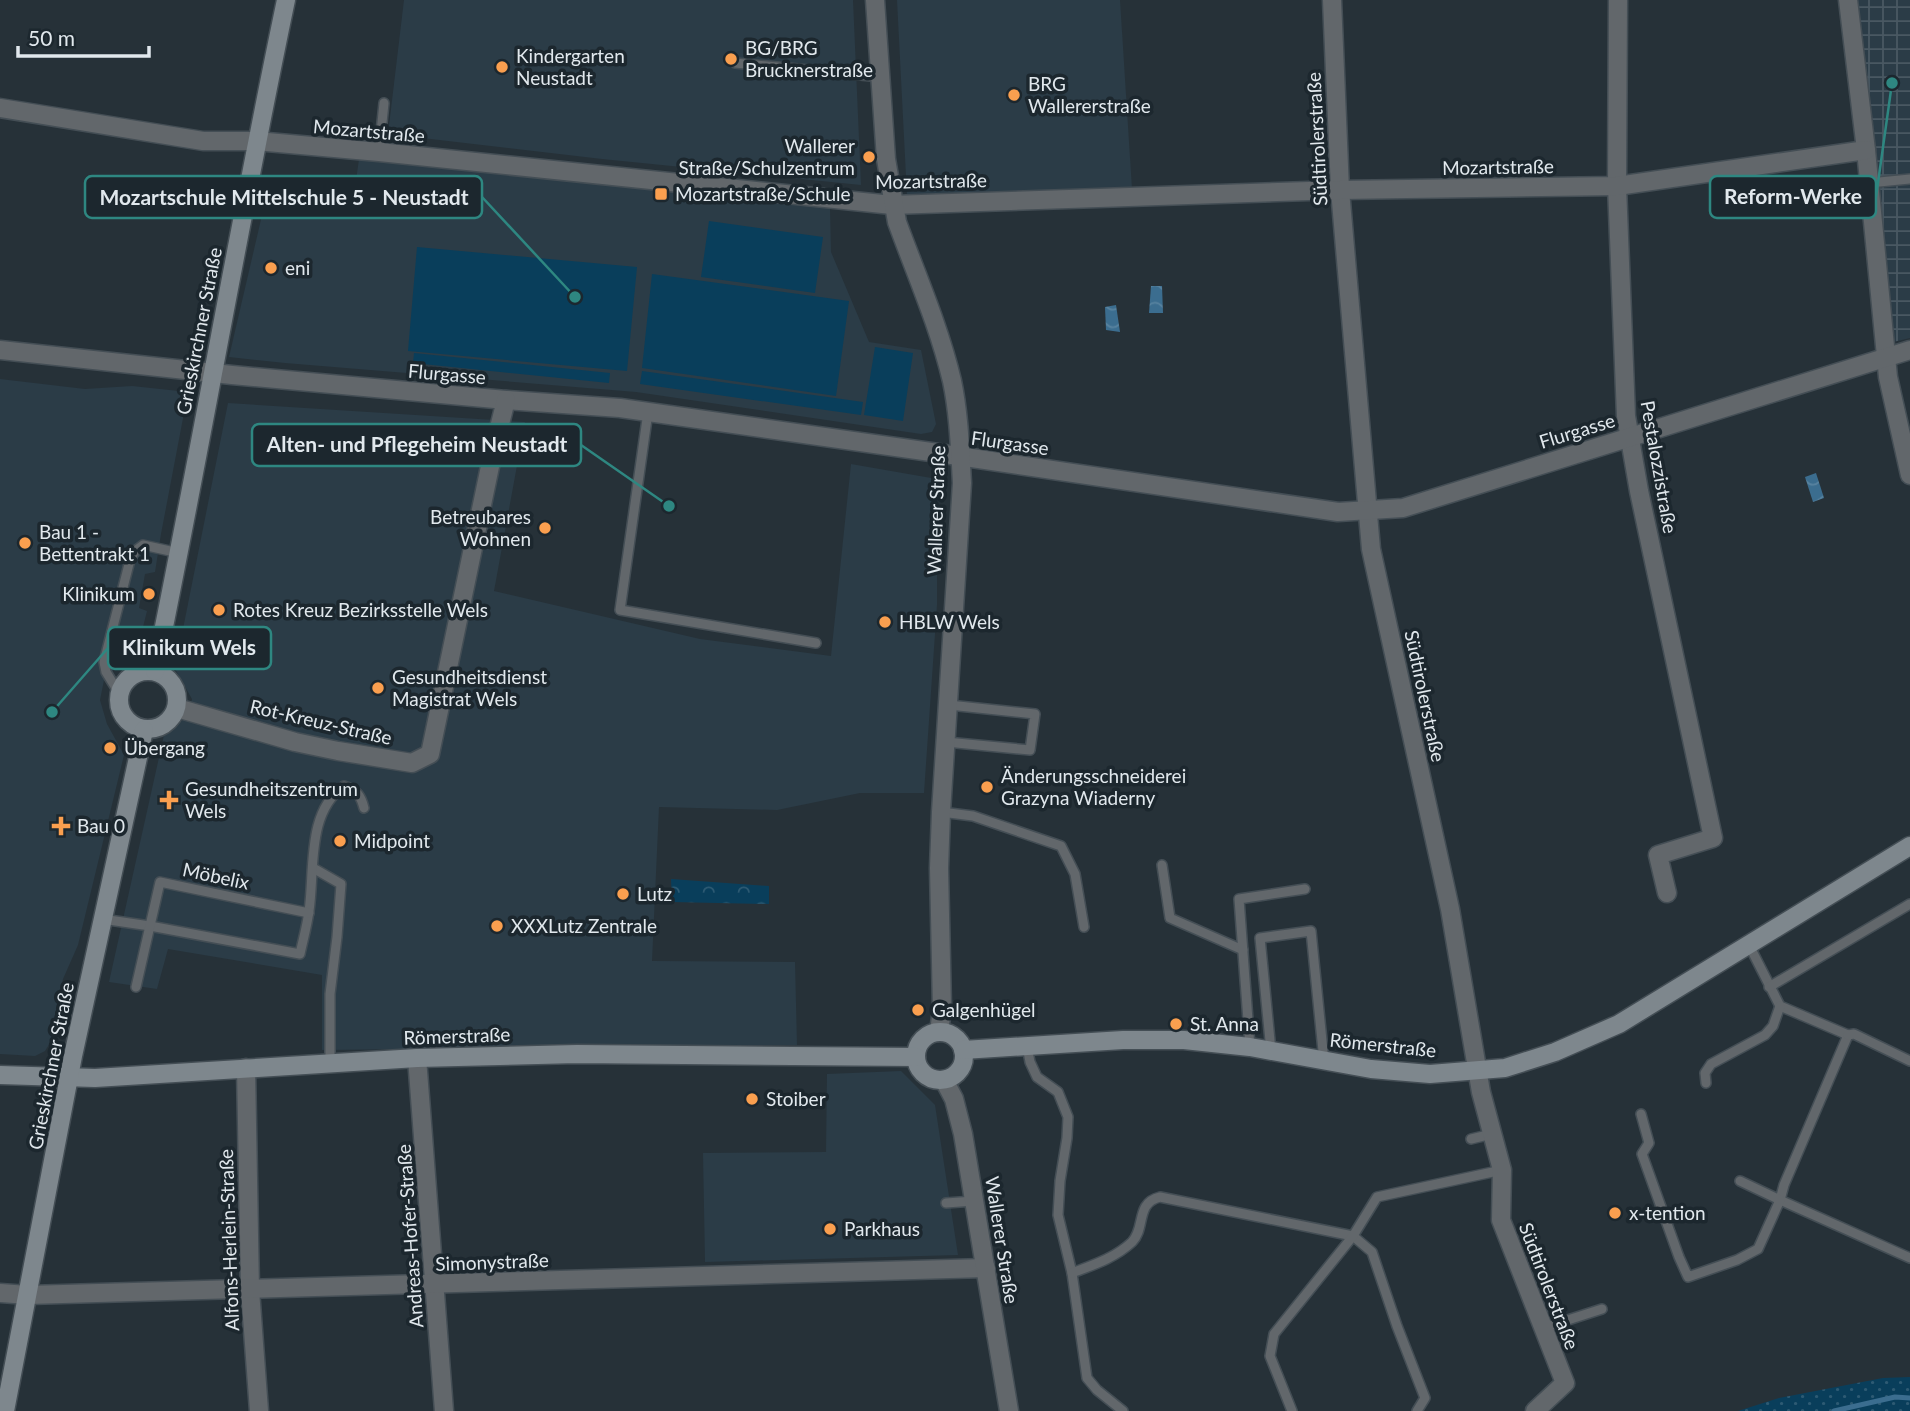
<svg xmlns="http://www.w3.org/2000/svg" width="1910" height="1411" font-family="Lato,sans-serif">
	<defs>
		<pattern id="industrial-grid" width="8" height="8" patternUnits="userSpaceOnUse" patternTransform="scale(1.75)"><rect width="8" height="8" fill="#2b3c47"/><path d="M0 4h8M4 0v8" fill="none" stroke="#495862"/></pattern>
		<pattern id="grass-dots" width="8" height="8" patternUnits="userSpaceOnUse" patternTransform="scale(1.75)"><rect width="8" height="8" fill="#093e5b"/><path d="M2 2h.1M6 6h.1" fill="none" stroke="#2d5a73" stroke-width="1.8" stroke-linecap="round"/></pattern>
		<pattern id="park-crowns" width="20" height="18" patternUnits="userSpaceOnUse" patternTransform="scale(1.75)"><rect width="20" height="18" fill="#093e5b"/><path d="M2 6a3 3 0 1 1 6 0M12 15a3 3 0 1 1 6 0" fill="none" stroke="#2d5a73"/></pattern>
		<pattern id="water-waves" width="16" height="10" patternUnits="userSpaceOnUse" patternTransform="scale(1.75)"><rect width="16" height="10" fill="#3b6d8f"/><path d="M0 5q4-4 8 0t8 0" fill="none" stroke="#57829f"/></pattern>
	</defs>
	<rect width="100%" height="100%" fill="#263138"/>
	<g fill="#2b3c47">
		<path d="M404 0H853L861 185 602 159 388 134Z"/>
		<path d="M897 0H1120L1132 189 907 196Z"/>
		<path d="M359 159 660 188 830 208 831 252 869 342 921 350 936 424 932 432 921 434 636 392 285 363 229 357 266 198 351 216Z"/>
		<path d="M0 379 85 389 132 386 188 392 161 534 155 572 145 574 139 608 147 611 143 627 130 653 104 680 100 700 107 724 124 755 78 945 63 979 50 1043 45 1051 35 1056 0 1054Z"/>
		<path d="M228 403 525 422 494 591 700 639 831 656 851 464 937 479V605L924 793H860L777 810 659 807 652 961 795 962 797 1045 322 1050V975L168 949 157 989 109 982 164 735 189 715 192 699 175 669Z"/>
		<path d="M901 1071 935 1105 958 1255 705 1262 703 1153 826 1152 827 1074Z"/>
	</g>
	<path fill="url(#industrial-grid)" d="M1858 0H1910V338L1893 342Z"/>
	<path fill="url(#grass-dots)" d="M1910 1377V1411H1738L1779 1398 1883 1378Z"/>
	<path fill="url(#park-crowns)" d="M671 879 769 886V904L672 902Z"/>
	<g fill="#093e5b">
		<path d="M709 221 823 237 815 293 701 277Z"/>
		<path d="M417 247 637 267 627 371 408 351Z"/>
		<path d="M652 274 849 301 836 396 642 368Z"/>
		<path d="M875 347 913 353 903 421 864 415Z"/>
		<path d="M414 353 610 373 609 383 413 363Z"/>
		<path d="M642 371 863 402 861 415 640 384Z"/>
	</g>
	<g fill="url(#water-waves)">
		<path d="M1151 286H1162L1163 313H1149Z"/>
		<path d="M1116 305 1120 332 1106 330 1105 307Z"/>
		<path d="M1816 473 1824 498 1813 502 1805 477Z"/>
	</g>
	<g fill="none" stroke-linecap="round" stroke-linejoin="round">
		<path stroke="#3b6d8f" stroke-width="5" d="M1834 1411 1895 1397 1910 1398"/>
		<g stroke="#444e55" stroke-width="12">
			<g id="service">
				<path d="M735 63 881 77"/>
				<path d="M379 152 384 103"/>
				<path d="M1869 183 1910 179"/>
				<path d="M648 412 620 610 816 643"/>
				<path d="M119 693 106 672 104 662 130 560 135 551 143 545 179 553"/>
				<path d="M946 742 1030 750 1035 714 949 705"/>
				<path d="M941 812 973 816 1061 846 1075 874 1084 927"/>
				<path d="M1162 865 1170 918 1243 950"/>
				<path d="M313 868 341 884 337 937 330 994V1064"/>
				<path d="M102 919 150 926 300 954C303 940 307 926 309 911 315 871 306 812 344 786 357 790 361 796 364 808"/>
				<path d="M1749 945 1780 1006 1848 1035 1784 1185 1780 1200 1910 1258"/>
				<path d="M136 987 160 882 309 913"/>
				<path d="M1769 987 1910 904"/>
				<path d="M1848 1035 1854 1034 1910 1061"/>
				<path d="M1027 1046 1030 1062 1037 1077 1058 1092 1068 1117 1067 1138 1060 1181 1058 1215 1072 1273 1087 1378 1097 1390 1123 1411"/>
				<path d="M1250 1047 1239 899 1305 889"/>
				<path d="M1271 1051 1260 938 1311 931 1324 1061"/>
				<path d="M1706 1083 1705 1073 1711 1064 1765 1035 1773 1026 1780 1006"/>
				<path d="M1641 1114 1649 1143 1642 1154 1679 1257 1688 1277 1737 1260 1758 1249 1780 1200 1740 1181"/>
				<path d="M1471 1139 1492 1134"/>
				<path d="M946 1203 974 1201"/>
				<path d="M1072 1273C1093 1265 1115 1258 1132 1242 1146 1228 1135 1203 1160 1197L1353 1236 1372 1252 1397 1326 1425 1398 1417 1411"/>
				<path d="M1543 1328 1602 1309"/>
				<path d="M1292 1411 1270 1356 1274 1334 1353 1236 1377 1197 1502 1170"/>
			</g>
		</g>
		<g stroke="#444e55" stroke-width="21">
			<g id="minor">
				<path d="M1332 0 1340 190 1371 549 1450 909 1481 1092 1502 1170 1501 1220 1565 1383 1535 1411"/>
				<path d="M1618 0 1617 186 1626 416 1639 491 1713 838 1658 855 1667 893"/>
				<path d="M1848 0 1866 150 1888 377 1910 475"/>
				<path d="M0 108 203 141H256L379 152 892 205 1340 190 1617 186 1866 150"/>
				<path d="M0 350 232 375 506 400 620 408 931 452 1338 512 1403 508 1910 350"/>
				<path d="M177 708 295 742 338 751 412 763 430 754 493 452 506 400"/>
				<path d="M417 1058 444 1411"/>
				<path d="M246 1068 250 1290 259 1411"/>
				<path d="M0 1293 28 1295 986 1268"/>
			</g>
		</g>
		<g stroke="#444e55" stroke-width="21">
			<g id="tertiary">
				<path d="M875 0 886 159 897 222C916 274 939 326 952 381 959 414 960 449 962 483L941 812 939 868 942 1009 939 1032"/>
				<path d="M944 1080 954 1099 963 1134 1009 1411"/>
			</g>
		</g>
		<g stroke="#444e55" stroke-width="21">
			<g id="secondary">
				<circle cx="148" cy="700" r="29"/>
				<path d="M155 671C201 448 239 223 286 0"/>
				<circle cx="940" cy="1056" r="24"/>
				<path d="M963 1050 1123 1040H1184L1250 1047 1371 1069 1430 1074 1505 1068 1555 1052 1619 1024 1910 846"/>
				<path d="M0 1075 95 1078 417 1058 577 1054 916 1057"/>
				<path d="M5 1411 73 1056 144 730"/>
			</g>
		</g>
		<use href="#service" stroke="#62676b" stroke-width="9"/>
		<use href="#minor" stroke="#62676b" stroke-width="18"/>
		<use href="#tertiary" stroke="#62676b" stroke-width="18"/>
		<use href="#secondary" stroke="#7e878d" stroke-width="18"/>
	</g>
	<g fill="#fa9f4f" stroke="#1c272e" stroke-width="2.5">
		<circle cx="731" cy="59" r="7"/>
		<circle cx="502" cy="67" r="7"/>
		<circle cx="1014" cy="95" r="7"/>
		<circle cx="869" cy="157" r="7"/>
		<rect x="654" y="187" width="14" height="14" rx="3.5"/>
		<circle cx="271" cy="268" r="7"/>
		<circle cx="545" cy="528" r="7"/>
		<circle cx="25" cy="543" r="7"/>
		<circle cx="149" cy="594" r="7"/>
		<circle cx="219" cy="610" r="7"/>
		<circle cx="885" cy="622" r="7"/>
		<circle cx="378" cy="688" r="7"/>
		<circle cx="110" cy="748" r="7"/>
		<circle cx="987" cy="787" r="7"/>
		<path d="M165.5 789.5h7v7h7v7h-7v7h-7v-7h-7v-7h7z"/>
		<path d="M57.5 815.5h7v7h7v7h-7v7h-7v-7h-7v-7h7z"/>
		<circle cx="340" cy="841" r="7"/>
		<circle cx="623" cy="894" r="7"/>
		<circle cx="497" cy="926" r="7"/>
		<circle cx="918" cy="1010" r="7"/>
		<circle cx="1176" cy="1024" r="7"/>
		<circle cx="752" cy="1099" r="7"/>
		<circle cx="1615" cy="1213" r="7"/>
		<circle cx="830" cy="1229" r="7"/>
	</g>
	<g text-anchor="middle" stroke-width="7" stroke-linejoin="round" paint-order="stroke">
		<g font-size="19" fill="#e1e8ed" stroke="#1c272e" text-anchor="start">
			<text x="745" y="55">BG/BRG<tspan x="745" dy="22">Brucknerstraße</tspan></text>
			<text x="516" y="63">Kindergarten<tspan x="516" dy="22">Neustadt</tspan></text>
			<text x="1028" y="91">BRG<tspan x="1028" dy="22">Wallererstraße</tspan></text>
			<text x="855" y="153" text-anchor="end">Wallerer<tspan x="855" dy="22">Straße/Schulzentrum</tspan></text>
			<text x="675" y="201">Mozartstraße/Schule</text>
			<text x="285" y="275">eni</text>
			<text x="531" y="524" text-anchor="end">Betreubares<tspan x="531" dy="22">Wohnen</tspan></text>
			<text x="39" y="539">Bau 1 -<tspan x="39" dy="22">Bettentrakt 1</tspan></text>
			<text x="135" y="601" text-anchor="end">Klinikum</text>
			<text x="233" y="617">Rotes Kreuz Bezirksstelle Wels</text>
			<text x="899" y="629">HBLW Wels</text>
			<text x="392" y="684">Gesundheitsdienst<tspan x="392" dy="22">Magistrat Wels</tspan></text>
			<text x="124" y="755">Übergang</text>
			<text x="1001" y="783">Änderungsschneiderei<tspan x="1001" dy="22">Grazyna Wiaderny</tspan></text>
			<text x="185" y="796">Gesundheitszentrum<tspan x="185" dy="22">Wels</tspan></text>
			<text x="77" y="833">Bau 0</text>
			<text x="354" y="848">Midpoint</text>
			<text x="637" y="901">Lutz</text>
			<text x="511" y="933">XXXLutz Zentrale</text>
			<text x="932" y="1017">Galgenhügel</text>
			<text x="1190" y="1031">St. Anna</text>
			<text x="766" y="1106">Stoiber</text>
			<text x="1629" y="1220">x-tention</text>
			<text x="844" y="1236">Parkhaus</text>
		</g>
		<g font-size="19" fill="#e1e8ed" stroke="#1c272e">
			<text transform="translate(369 131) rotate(5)" y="7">Mozartstraße</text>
			<text transform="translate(1317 139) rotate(-93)" y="7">Südtirolerstraße</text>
			<text transform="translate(1498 167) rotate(-1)" y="7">Mozartstraße</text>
			<text transform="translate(931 181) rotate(-1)" y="7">Mozartstraße</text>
			<text transform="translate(199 331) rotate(-79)" y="7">Grieskirchner Straße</text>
			<text transform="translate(447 374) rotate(5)" y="7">Flurgasse</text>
			<text transform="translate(1577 431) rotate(-17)" y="7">Flurgasse</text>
			<text transform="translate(1010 443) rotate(8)" y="7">Flurgasse</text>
			<text transform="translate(1659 467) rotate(80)" y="7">Pestalozzistraße</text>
			<text transform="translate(936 510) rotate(-88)" y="7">Wallerer Straße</text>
			<text transform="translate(1425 696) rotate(78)" y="7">Südtirolerstraße</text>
			<text transform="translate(321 722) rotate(13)" y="7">Rot-Kreuz-Straße</text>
			<text transform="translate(216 876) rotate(12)" y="7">Möbelix</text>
			<text transform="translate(457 1036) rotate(-2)" y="7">Römerstraße</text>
			<text transform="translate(1383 1045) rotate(6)" y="7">Römerstraße</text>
			<text transform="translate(51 1066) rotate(-79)" y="7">Grieskirchner Straße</text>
			<text transform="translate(410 1236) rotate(-94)" y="7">Andreas-Hofer-Straße</text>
			<text transform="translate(229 1240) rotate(-92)" y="7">Alfons-Herlein-Straße</text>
			<text transform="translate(1002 1240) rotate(81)" y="7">Wallerer Straße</text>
			<text transform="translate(492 1262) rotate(-2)" y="7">Simonystraße</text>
			<text transform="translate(1549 1286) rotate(69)" y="7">Südtirolerstraße</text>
		</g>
	</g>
	<path fill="none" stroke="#2e8781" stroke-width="2.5" d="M1892 83L1876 197M575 297L482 197M669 506L581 445M52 712L108 648"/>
	<g fill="#2e8781" stroke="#1c272e" stroke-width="2.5">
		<circle cx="1892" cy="83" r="7"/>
		<circle cx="575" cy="297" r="7"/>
		<circle cx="669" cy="506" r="7"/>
		<circle cx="52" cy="712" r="7"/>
	</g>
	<g fill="#1c272e" stroke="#2e8781" stroke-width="2.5">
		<rect x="1710" y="176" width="166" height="42" rx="7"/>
		<rect x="85" y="176" width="397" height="42" rx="7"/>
		<rect x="252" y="424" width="329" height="42" rx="7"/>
		<rect x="108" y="627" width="163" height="42" rx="7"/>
	</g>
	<g font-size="21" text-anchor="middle" font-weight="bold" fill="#e1e8ed">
		<text x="1793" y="204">Reform-Werke</text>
		<text x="284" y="205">Mozartschule Mittelschule 5 - Neustadt</text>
		<text x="417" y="452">Alten- und Pflegeheim Neustadt</text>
		<text x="189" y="655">Klinikum Wels</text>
	</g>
	<path d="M18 46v10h131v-10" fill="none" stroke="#e1e8ed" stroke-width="3.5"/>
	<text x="28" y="46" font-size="21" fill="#e1e8ed" stroke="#1c272e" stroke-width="5" paint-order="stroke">50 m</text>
</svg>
